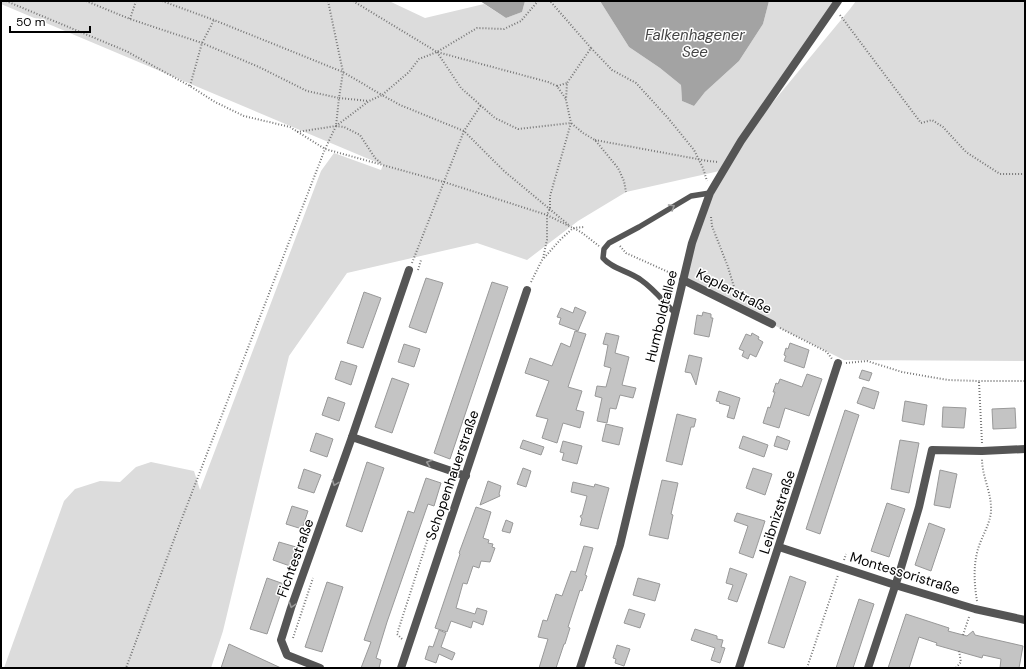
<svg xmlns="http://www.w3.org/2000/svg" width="1026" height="669" font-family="'DM Sans',sans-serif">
	<rect width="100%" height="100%" fill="#fff"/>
	<path fill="#dcdcdc" d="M1 1H389L425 18 484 4 506 18 522 12 525 1H600L629 47 660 68 681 85 682 101 694 106 705 92 739 61 763 24 769 1H838L745 136 850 9 856 1H1025V361L844 360 683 280 692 243 724 170 626 192 578 221 527 260 477 243 347 273 289 356 223 631 211 668H4L64 501 75 489 100 481 120 482 136 467 151 462 194 471 200 490 321 171 334 153 381 170 383 165 1 4Z"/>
	<g fill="#a3a3a3">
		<path d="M480 1H525L522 12 506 18Z"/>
		<path d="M600 1H769L763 24 739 61 705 92 694 106 682 101 681 85 660 68 629 47Z"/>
	</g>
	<g fill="#c4c4c4" stroke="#999">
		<path d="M426 278 443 283 426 333 409 327Z"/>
		<path d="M492 282 508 287 450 459 434 453Z"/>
		<path d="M364 292 381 298 363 348 347 343Z"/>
		<path d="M575 307 586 312 578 331 559 324 561 318 557 317 561 308 573 313Z"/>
		<path d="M703 312 711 314V318H713L709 337 694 334 697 315 702 316Z"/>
		<path d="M575 331 586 334 568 387 582 391 576 410 584 412 580 428 563 423 557 443 542 438 548 419 536 416 549 381 525 373 530 358 552 366 561 343 570 347Z"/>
		<path d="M606 333 619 336 615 353 629 357 622 385 636 388 633 398 620 395 616 409 610 408 607 423 597 421 602 398 595 396 597 386 606 387 611 368 604 366 608 345 603 344Z"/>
		<path d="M752 333 759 337 758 339 763 342 756 357 750 354 748 359 742 356 744 351 739 349 746 334 751 336Z"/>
		<path d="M790 343 809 350 804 368 784 361 786 356 784 355 786 348 788 349Z"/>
		<path d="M404 344 420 349 414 367 398 362Z"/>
		<path d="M689 355 702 358 696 385 691 373 685 372Z"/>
		<path d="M341 361 357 366 351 385 335 379Z"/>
		<path d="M862 370 872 373 869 381 859 378Z"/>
		<path d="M807 374 822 379 809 416 785 408 779 428 763 423 768 407 770 408 775 392H773L776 383 778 384 780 379 802 387Z"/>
		<path d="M392 378 409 384 392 433 375 427Z"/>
		<path d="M863 387 879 392 874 409 857 403Z"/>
		<path d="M719 391 740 398 734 419 727 417 730 406 719 403 720 402 716 401Z"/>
		<path d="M328 397 345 403 339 421 322 415Z"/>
		<path d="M905 401 927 405 924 425 902 421Z"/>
		<path d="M943 407 966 408 964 428 942 427Z"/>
		<path d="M1015 408 1016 428 993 429 992 409Z"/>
		<path d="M845 410 859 415 820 534 806 529Z"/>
		<path d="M677 414 696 419 694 427H691L682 465 666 461Z"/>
		<path d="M606 424 623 428 619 445 602 441Z"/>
		<path d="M316 433 333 439 327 457 310 451Z"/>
		<path d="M743 436 768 445 764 457 739 448Z"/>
		<path d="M777 436 790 441 787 450 774 446Z"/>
		<path d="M523 440 544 447 541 455 520 448Z"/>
		<path d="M900 440 919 443 909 493 891 489Z"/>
		<path d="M563 441 582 446 577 464 562 460 564 453 560 452Z"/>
		<path d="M367 462 384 468 362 532 346 526Z"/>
		<path d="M523 468 531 471 526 487 517 484Z"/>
		<path d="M753 468 772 474 765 495 746 488Z"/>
		<path d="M304 469 321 475 314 493 298 488Z"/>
		<path d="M940 470 957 474 950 508 934 505Z"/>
		<path d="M426 478 441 483 434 506 428 504 387 622 376 658 381 660 379 668H361L371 642 364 640 408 511 414 513Z"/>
		<path d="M662 480 678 483 671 514 673 515 668 539 649 535Z"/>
		<path d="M488 481 501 486 499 494 500 496 480 505Z"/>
		<path d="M573 482 594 487 595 484 609 488 598 529 580 525 582 519 580 516 582 515 587 496 571 492Z"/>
		<path d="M887 503 905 509 889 557 871 551Z"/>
		<path d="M292 506 308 511 302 529 286 524Z"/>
		<path d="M476 507 491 512 483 538 489 540 488 543 493 544 492 547 495 548 490 562 481 561 479 568 473 566 467 584 463 583 456 608 475 614 477 608 487 611 483 625 473 621 471 628 451 621 447 632 435 628 460 554 459 553Z"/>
		<path d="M737 513 765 521 753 558 739 553 748 526 734 521Z"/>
		<path d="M506 520 513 523 510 533 502 531Z"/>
		<path d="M929 523 945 529 931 571 915 565Z"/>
		<path d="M279 542 296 547 290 566 273 560Z"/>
		<path d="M584 546 593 548 585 575 587 576 582 591 580 590 568 627 570 628 565 644H564L556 668H539L548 639 538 637 543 620 547 621 556 594 562 596 571 571 576 572Z"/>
		<path d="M730 568 747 574 737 602 728 599 733 585 726 583Z"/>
		<path d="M790 576 806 582 784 648 768 643Z"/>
		<path d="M267 578 284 584 267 634 250 629Z"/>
		<path d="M638 578 660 584 655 601 633 595Z"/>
		<path d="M327 582 343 587 322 652 305 647Z"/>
		<path d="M859 599 874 604 853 668H836Z"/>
		<path d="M629 609 645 614 640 628 624 623Z"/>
		<path d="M906 614 949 628 948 631 967 636 973 631 975 635 1023 646 1019 668H1000L1001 659 983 655 982 658 936 645 937 643 919 637 909 668H888Z"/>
		<path d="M695 629 717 636V639L723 640 721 647 725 648 720 663 711 660 715 648 691 640Z"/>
		<path d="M439 630 446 633 441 647 455 653 452 660 439 654 436 663 425 659 429 646 433 647Z"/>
		<path d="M229 644 281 668H221Z"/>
		<path d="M617 645 630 649 624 666 615 663 616 659 613 658Z"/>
	</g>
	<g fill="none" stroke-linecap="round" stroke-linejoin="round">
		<g stroke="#777" stroke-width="2" stroke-dasharray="1 2" stroke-linecap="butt">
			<path d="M6 1 126 51 190 86 215 102 244 116 290 127 325 149 444 182 547 215 581 232 599 246"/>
			<path d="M86 1 130 19 202 43 259 67 307 91 339 98 336 126 325 149 179 526 126 668"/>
			<path d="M162 1 214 20 343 72 382 95 409 72 419 59 437 52 477 28 504 29 521 21 538 1"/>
			<path d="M328 1 343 72 339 98 369 101"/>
			<path d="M353 1 437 52 548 82 557 86 566 99"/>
			<path d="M840 15 921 123 932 120 943 127 966 152 1000 174H1025"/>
			<path d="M130 19 136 1"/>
			<path d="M591 48 612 70 636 83 668 118 694 150 703 168 707 181"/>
			<path d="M437 52 461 88 495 118 518 129 571 123 583 133 595 140 618 168 624 181 626 192"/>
			<path d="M190 86 202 43 214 20"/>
			<path d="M557 86 567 83"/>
			<path d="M336 126 369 101 382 95 400 105 464 131 504 171 570 226"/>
			<path d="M297 132 336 126 344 127 360 135 375 158 382 164"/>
			<path d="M595 140 708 161 718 162"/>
			<path d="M711 217 712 226 728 267 737 297"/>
			<path d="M620 246 626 253 675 275"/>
			<path d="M544 258 560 240 573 228 584 227"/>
			<path d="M412 263 464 131 481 105"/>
			<path d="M418 270 421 260"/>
			<path d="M531 282 543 258 547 240V215L550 208V196L571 123 566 100 567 83 591 48 550 1"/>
			<path d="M780 328 827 352 832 359"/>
			<path d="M846 363 867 361 902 372 948 380 979 381H1025"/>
			<path d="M979 382 982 443"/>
			<path d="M844 560 846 554"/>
			<path d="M977 601C974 583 973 563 979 546 983 534 990 524 991 511 992 493 982 477 982 459"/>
			<path d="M963 635 969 617"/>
			<path d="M293 638 313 578"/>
			<path d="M402 639 397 634 429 535 437 528 447 496H450"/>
			<path d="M807 668 838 575"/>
			<path d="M956 668 961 662 959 651"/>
		</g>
		<path stroke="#555" stroke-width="5.5" d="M675 313C664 302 654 289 641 280 629 271 612 269 603 258L604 249 609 243 639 227 691 196 710 193"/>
		<g stroke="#555" stroke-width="8">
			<path d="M683 280 772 324"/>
			<path d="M352 437 409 270"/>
			<path d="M779 547 895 585 975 609 1025 620"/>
			<path d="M320 668 287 655 281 640 291 608 352 437 466 476"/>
			<path d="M401 668 527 290"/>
			<path d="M739 668 838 363"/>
			<path d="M868 668 900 571 919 507 932 450 982 451 1025 449"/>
		</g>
		<path stroke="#555" stroke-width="8" d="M580 668 620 545 692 243 710 193 741 141 838 1"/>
	</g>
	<defs><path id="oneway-chevron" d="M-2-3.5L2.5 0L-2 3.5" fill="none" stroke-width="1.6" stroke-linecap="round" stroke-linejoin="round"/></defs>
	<g stroke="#999">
		<use href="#oneway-chevron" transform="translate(672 207) rotate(-31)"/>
		<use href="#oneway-chevron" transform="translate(429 463) rotate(-161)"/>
		<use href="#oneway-chevron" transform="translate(335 483) rotate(110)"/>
		<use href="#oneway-chevron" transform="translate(292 605) rotate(108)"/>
	</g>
	<g text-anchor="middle" stroke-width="3" stroke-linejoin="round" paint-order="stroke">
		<g font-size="14" fill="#000" stroke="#fff">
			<text transform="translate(734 291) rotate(27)" y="5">Keplerstraße</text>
			<text transform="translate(661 316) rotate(-76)" y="5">Humboldtallee</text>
			<text transform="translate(452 475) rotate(-71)" y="5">Schopenhauerstraße</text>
			<text transform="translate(777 512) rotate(-72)" y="5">Leibnizstraße</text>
			<text transform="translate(295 558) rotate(-70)" y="5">Fichtestraße</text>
			<text transform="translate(905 573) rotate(17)" y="5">Montessoristraße</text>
		</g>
		<g font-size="15" font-style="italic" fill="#444" stroke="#fff">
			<text x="695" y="40">Falkenhagener<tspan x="695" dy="17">See</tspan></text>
		</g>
	</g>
	<rect width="1026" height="669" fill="none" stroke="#000000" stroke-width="4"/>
	<path d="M10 26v6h80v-6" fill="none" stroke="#000000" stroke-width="2"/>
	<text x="16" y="26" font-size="12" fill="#000000" stroke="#ffffff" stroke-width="3" paint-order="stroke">50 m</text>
</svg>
